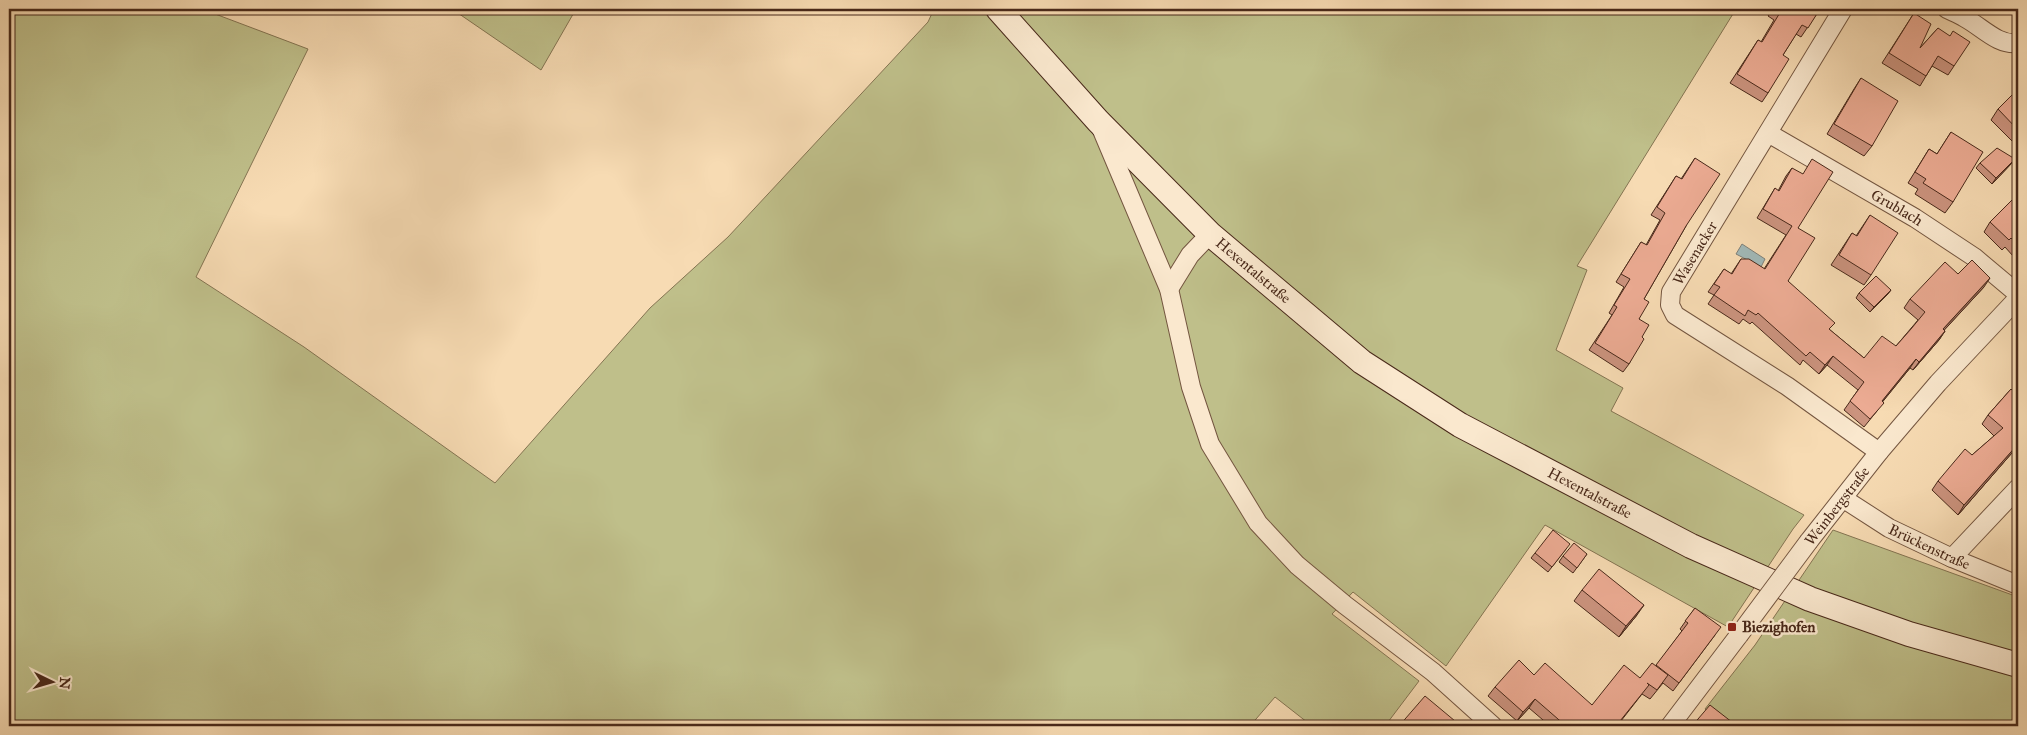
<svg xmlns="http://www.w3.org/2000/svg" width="2027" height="735" font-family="'IM FELL Great Primer',serif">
	<rect width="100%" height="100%" fill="#f7dbb3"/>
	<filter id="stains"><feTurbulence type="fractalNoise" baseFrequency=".004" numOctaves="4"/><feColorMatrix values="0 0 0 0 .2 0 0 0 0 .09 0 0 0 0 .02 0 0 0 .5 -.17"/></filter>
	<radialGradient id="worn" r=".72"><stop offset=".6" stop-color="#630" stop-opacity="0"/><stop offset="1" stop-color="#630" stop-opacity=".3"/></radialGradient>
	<g fill="#bfbf8a" stroke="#847452">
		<path d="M9 9H202L308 49 196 277 304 347 495 483 650 308 728 237 928 22 934 9H1736L1577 266 1587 270 1556 350 1623 388 1611 411 1804 515 1793 529 1728 627 1545 525 1446 666 1353 592 1332 614 1419 681 1385 726H1312L1275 697 1250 726H9Z"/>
		<path d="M452 9H576L541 70Z"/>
		<path d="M1833 530 2018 597V726H1724L1705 709 1755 645Z"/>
	</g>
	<path fill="#a1b8b7" stroke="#7e7f78" d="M1742 244 1765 259 1761 267 1736 254Z"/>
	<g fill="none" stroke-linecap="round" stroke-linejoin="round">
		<g stroke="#745640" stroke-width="20">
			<g id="minor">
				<path d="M1843 9 1671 292 1670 305 1675 315 1787 386 1879 452"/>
				<path d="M1947 9C1953 12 1959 14 1965 18 1982 27 1998 46 2018 43"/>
				<path d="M1101 128 1169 289 1191 387 1210 444 1258 523 1297 565 1345 605 1433 672 1493 726"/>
				<path id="s1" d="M1768 133 1915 218 1974 257 2018 294"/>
				<path d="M1169 289 1190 255 1210 234"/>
				<path id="s2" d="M1844 499 1889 528 1952 558 2018 585"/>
				<path d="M1809 541 1879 452 1938 383 2018 298"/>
				<path d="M1952 558 2018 488"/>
				<path d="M1670 726 1739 635"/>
			</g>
		</g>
		<g stroke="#49291a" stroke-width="26">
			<g id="secondary">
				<path id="s3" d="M998 9 1098 121 1210 234 1362 362 1460 425 1691 546 1810 599 1909 634 2018 665"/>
			</g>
		</g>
		<use href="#minor" stroke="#fae8ce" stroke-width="18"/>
		<use href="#secondary" stroke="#fae8ce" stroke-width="24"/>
		<g stroke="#745640" stroke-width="20" stroke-linecap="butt">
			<path id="minor-bridge" d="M1739 635 1809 541"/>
		</g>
		<use href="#minor-bridge" stroke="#fae8ce" stroke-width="18"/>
	</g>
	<g fill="#cb937e" stroke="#49291a">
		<path d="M1773 9H1820L1801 37 1796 34 1783 55 1768 93 1762 102 1730 83 1758 40 1761 42 1774 20 1768 16Z"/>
		<path d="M1993 9H2001L1997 13Z"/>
		<path d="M1914 13 1920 48 1938 28 1954 66 1948 75 1932 66 1920 86 1882 63Z"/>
		<path d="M1861 78 1872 146 1864 156 1827 134 1854 89Z"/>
		<path d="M2018 89V142L2016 145 1991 120 1998 109Z"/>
		<path d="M1951 132 1953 202 1945 213 1915 194 1918 189 1908 183 1929 149 1937 154Z"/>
		<path d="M1695 158 1686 226 1644 299 1639 319 1642 337 1629 364 1623 372 1589 350 1612 315 1609 313 1624 287 1616 282 1641 242 1646 245 1660 220 1651 215 1676 176 1681 179Z"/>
		<path d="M1980 163 2011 164 1992 184 1976 168Z"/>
		<path d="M1792 168 1798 228 1788 281 1830 330 1864 358 1896 346 1918 320 1904 308 1910 299 1958 274 1984 287 1944 330 1945 331 1939 340 1913 370 1910 368 1882 402 1877 411 1864 427 1844 410 1858 390 1827 365 1819 374 1803 360 1800 365 1752 322 1750 324 1743 319 1739 324 1708 304 1714 295 1708 292 1724 269 1731 274 1741 259 1764 269 1786 235 1757 218 1775 188 1778 191 1786 176Z"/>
		<path d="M2018 194V251L2013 256 2005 247 2002 250 1984 232 1990 222Z"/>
		<path d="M1870 215 1871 275 1864 285 1831 265 1852 233 1856 236Z"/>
		<path d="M1891 290 1887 295 1870 312 1856 298 1859 293Z"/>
		<path d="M2011 389 2018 446 1958 515 1932 490 1938 481 1972 455 1994 436 1982 424 1988 415Z"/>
		<path d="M1566 549 1548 572 1531 558 1535 553Z"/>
		<path d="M1587 554 1573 573 1559 562 1563 556Z"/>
		<path d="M1582 590 1637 615 1619 637 1574 601Z"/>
		<path d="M1695 608 1715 635 1673 691 1663 683 1650 699 1642 694 1617 726H1550L1529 708 1517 721 1488 696 1495 687 1534 675 1592 705 1640 678 1656 666 1682 631 1680 629Z"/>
	</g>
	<g fill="#a57867" stroke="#49291a">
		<path d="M2015 159 2011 164 1992 184 1996 178Z"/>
		<path d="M1990 278 1984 287 1937 338 1943 329Z"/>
		<path d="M1891 290 1887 295 1870 312 1874 307Z"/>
		<path d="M1945 331 1939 340 1913 370 1919 362Z"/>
		<path d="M1833 356 1827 365 1819 374 1825 365Z"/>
		<path d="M1916 359 1910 368 1876 410 1882 401Z"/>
		<path d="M2018 444V446L1958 515 1964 505Z"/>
		<path d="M1644 605 1637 615 1619 637 1626 626Z"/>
		<path d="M1535 699 1529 708 1517 721 1523 712Z"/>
	</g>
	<g fill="#ecab93" stroke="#49291a">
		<path d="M1777 9H1820L1808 28 1802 25 1783 55 1789 59 1768 93 1737 74 1758 40 1762 42 1781 11Z"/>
		<path d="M1914 13 1931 24 1920 48 1938 28 1950 36 1953 31 1970 42 1954 66 1938 56 1926 76 1889 53Z"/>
		<path d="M1861 78 1898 101 1872 146 1834 124Z"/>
		<path d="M2018 89V130L1998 109Z"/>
		<path d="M1951 132 1983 152 1953 202 1923 183 1926 179 1915 172 1929 149 1937 154Z"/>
		<path d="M1997 148 2015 159 1996 178 1980 163Z"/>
		<path d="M1695 158 1720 174 1686 226 1644 299 1649 302 1639 319 1649 325 1642 337 1644 339 1629 364 1595 343 1617 307 1614 305 1630 279 1621 274 1641 242 1647 245 1665 213 1657 207 1676 176 1682 179Z"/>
		<path d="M1812 159 1833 172 1798 228 1815 238 1788 281 1835 323 1829 329 1864 358 1882 336 1896 346 1911 329 1925 312 1910 299 1945 262 1958 274 1972 260 1990 278 1943 329 1945 331 1919 362 1916 359 1882 401 1884 403 1870 419 1850 401 1864 382 1833 356 1825 365 1810 352 1806 356 1758 313 1756 315 1748 310 1745 316 1714 295 1720 287 1714 284 1724 269 1732 274 1741 259H1749L1765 269 1792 226 1763 209 1775 188 1779 191 1792 168 1803 174Z"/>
		<path d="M2018 194V245L2011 238 2009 240 1990 222Z"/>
		<path d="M1870 215 1898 233 1871 275 1839 255 1852 233 1857 236Z"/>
		<path d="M1876 276 1891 290 1874 307 1859 293Z"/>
		<path d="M2011 389 2018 396V444L1964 505 1938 481 1965 449 1972 455 2003 428 1988 415Z"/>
		<path d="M1553 530 1570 544 1552 567 1535 553Z"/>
		<path d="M1574 543 1587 554 1577 568 1563 556Z"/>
		<path d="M1599 569 1644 605 1626 626 1582 590Z"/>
		<path d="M1695 608 1721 627 1679 683 1656 665 1688 623 1685 621Z"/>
		<path d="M1519 660 1534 675 1545 663 1592 705 1624 665 1640 678 1652 663 1668 675 1657 690 1647 683 1649 685 1616 726H1566L1535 699 1523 712 1495 687Z"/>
		<path d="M1425 696 1461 726H1399Z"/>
		<path d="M1710 705 1737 726H1692Z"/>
	</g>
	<rect fill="#8f2418" stroke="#fae8ce" stroke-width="2" x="1727" y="622" width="10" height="10" rx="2.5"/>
	<g text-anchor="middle" stroke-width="5" stroke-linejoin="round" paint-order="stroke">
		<g font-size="15" fill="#49291a" stroke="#fae8ce">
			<text dy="5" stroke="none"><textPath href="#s1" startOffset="149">Grublach</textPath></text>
			<text transform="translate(1695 253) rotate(-59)" y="5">Wasenacker</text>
			<text dy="5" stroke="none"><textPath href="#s3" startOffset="366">Hexentalstraße</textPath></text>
			<text dy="5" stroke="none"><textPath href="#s3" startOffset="771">Hexentalstraße</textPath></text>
			<text transform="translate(1837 506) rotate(-52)" y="5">Weinbergstraße</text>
			<text dy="5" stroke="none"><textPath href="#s2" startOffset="98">Brückenstraße</textPath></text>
		</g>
		<g font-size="15" font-weight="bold" fill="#49291a" stroke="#fae8ce" text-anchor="start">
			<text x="1742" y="632">Biezighofen</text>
		</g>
	</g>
	<rect width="2027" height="735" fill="none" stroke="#f7dbb3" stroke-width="30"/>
	<rect x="10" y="10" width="2007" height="715" fill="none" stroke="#49291a" stroke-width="2.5"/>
	<rect x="15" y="15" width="1997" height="705" fill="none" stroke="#49291a"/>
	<g transform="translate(52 682) rotate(95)" stroke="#fae8ce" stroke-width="4" paint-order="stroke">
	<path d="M0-4L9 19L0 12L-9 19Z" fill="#49291a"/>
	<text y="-8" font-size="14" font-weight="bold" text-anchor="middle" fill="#49291a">N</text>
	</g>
	<rect width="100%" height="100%" filter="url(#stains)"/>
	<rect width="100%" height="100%" fill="url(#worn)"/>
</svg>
